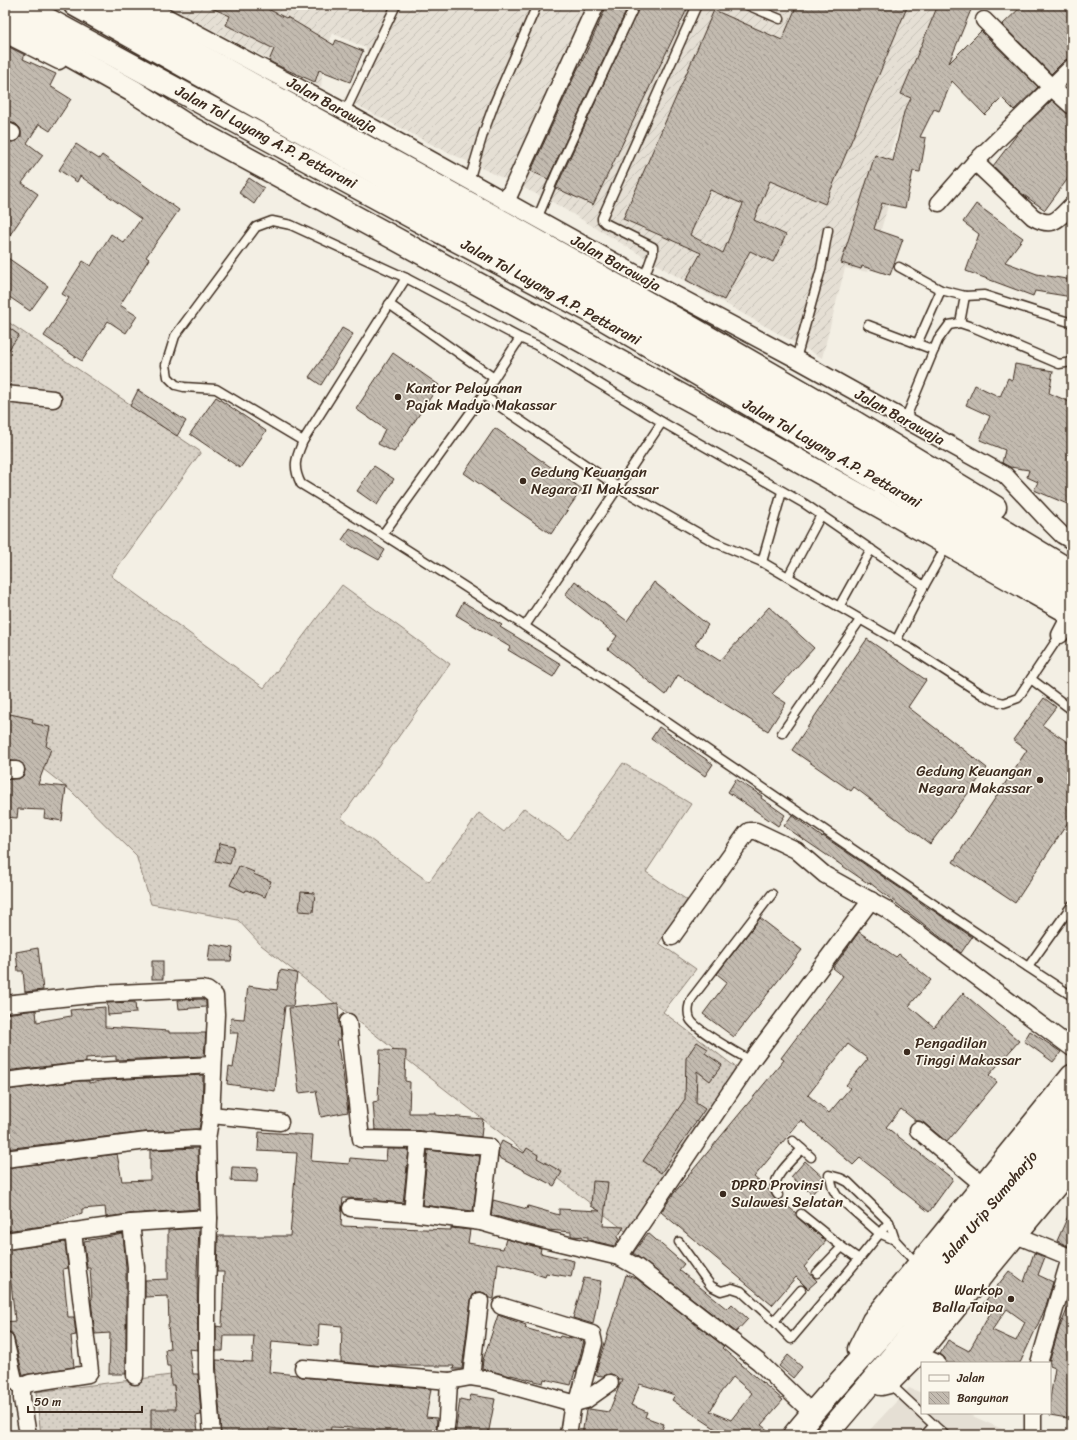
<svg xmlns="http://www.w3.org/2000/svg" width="1077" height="1440" font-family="Sriracha,sans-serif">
	<defs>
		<pattern id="industrial-furrows" width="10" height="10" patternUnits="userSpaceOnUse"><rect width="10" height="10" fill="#e5dfd4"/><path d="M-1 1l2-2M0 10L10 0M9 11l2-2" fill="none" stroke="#c5c0b6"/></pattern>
		<pattern id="grass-dots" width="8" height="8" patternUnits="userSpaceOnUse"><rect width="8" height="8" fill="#d8d1c6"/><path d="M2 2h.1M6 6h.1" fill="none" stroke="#bab4aa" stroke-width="1.8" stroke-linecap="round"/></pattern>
		<pattern id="building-back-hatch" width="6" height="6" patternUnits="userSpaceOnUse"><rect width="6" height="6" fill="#c3bbb0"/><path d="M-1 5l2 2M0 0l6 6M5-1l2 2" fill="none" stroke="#a0988f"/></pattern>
	</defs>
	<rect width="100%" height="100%" fill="#f3efe4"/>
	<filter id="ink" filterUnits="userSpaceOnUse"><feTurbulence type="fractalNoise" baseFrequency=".025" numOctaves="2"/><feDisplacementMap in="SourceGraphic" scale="8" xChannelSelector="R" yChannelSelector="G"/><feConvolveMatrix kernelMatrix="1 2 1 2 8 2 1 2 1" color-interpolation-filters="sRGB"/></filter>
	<g filter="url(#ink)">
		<path fill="#e5dfd4" d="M909 1388 922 1393V1413H966L1015 1435H865Z"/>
		<path fill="url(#industrial-furrows)" d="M163 5H770L784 10 786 5H943L888 156 901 163 868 272 845 268 822 358 676 276 549 200 435 146 355 104 371 74 366 48 332 33 323 66 321 87 217 32Z"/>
		<g fill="url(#grass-dots)" stroke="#8a7e72">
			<path d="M5 320 201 452 111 576 264 688 342 585 450 664 341 818 429 882 479 813 504 832 524 808 568 840 623 763 691 804 646 872 687 900 659 943 696 969 663 1012 738 1069 628 1233 261 945 238 920 151 904 136 855 71 791 5 739Z"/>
			<path d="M171 1375 185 1435H41L36 1392Z"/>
		</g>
		<g fill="url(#building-back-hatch)" stroke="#3b2a1e" fill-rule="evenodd">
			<path d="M205 5H260L286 18 287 17 334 45 336 40 363 51 350 82 319 70 315 82 287 70 269 61 274 49 226 25 230 16Z"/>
			<path d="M607 5H629L548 179 531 171 579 66H580Z"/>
			<path d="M640 5H689L593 205 556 188Z"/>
			<path d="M797 5H908L825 204 770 181 754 220 786 235 773 262 750 251 724 300 686 280 701 253 623 219 714 10 782 40ZM710 190 743 204 723 253 690 235Z"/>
			<path d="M938 5H973L949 63 981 31 1038 87 1014 110 1002 98 985 115 952 81 939 111 934 109 920 137 926 138 920 172 913 171 905 208 882 203 874 229 903 239 890 275 862 266 861 269 841 263 875 155 893 161 904 112 911 98 901 94Z"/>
			<path d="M1023 5H1072V58L1065 60 1051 74 1002 25Z"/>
			<path d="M5 45 25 55 23 59 56 74 50 86 71 99 50 131 39 124 27 143 43 155 22 183 38 194 5 242V140L13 142 17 141 21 137V132L20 128 16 124 5 121V79L10 69 5 67Z"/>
			<path d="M1052 100 1066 113 1072 115V173L1045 210 1021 193 993 166 1019 132Z"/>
			<path d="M76 144 99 159 102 155 179 210 146 257 149 259 120 305 137 316 126 333 108 321 82 361 44 336 69 298 62 294 83 261 91 266 111 234 124 243 141 219 80 176 77 182 59 170Z"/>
			<path d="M249 178 264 188 254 204 239 193Z"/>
			<path d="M976 204 1023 238 1005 262 1037 274 1072 280V297L1035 291 1033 296 966 271 979 234 963 222Z"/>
			<path d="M5 256 48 286 30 311 5 294Z"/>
			<path d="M5 325 19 335 5 355Z"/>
			<path d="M342 328 353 334 321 385 309 377 332 345Z"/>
			<path d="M393 353 439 385 394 452 378 444 385 429 356 409Z"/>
			<path d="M1015 364 1053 371 1049 393 1072 403V506L1034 490 1038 482 1027 477 1029 470 1010 467 1002 463 1005 450 980 440 990 416 966 405 975 385 1000 397 1008 378 1012 380Z"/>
			<path d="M138 390 186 421 177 436 130 406Z"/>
			<path d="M216 397 266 431 240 468 190 434Z"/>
			<path d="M495 428 582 489 551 534 464 473Z"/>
			<path d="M374 466 394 479 377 505 357 491Z"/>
			<path d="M350 528 385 550 379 560 357 548 356 549 342 540Z"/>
			<path d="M575 581 627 621 654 582 708 625 695 645 720 661 769 607 814 648 772 694 786 703 768 731 678 675 666 695 608 649 617 636 565 595Z"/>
			<path d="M463 602 502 625 500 627 561 664 553 677 508 650 510 647 456 615Z"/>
			<path d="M867 639 926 680 908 707 987 768 930 844 854 787 851 791 792 750Z"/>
			<path d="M1044 698 1056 707 1042 725 1072 745V816L1015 903 953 862 1027 750 1013 740Z"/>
			<path d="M5 714 10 716V714L33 719 32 723 50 727 46 746 51 749 38 784 66 787 62 821 44 818 45 810 18 809 17 818 5 817V780L20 778 24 775 25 770 24 766 20 762 5 760Z"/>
			<path d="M659 727 713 764 705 776 651 739Z"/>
			<path d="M736 779 762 796 761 798 785 815 778 826 728 792Z"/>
			<path d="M792 815 822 837 823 836 910 895 931 910V909L972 937 961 953 870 883 869 884 784 826Z"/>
			<path d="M220 843 234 846 230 864 215 861Z"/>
			<path d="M239 866 254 872 253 874 271 881 265 897 246 890 245 892 230 885Z"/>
			<path d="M301 892 315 893 313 912 299 911Z"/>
			<path d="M760 918 802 950 734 1037 703 1014 727 982 717 974Z"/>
			<path d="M859 932 896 957 899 954 931 980 909 1006 934 1027 963 993 1019 1041 989 1075 997 1082 947 1142 924 1123 920 1121H916L901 1109 886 1127 953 1179 929 1212 860 1158 853 1165 801 1120 754 1177 770 1191 775 1199 780 1200 796 1213 798 1218 826 1241 804 1267 817 1281 808 1289 796 1277 772 1305 661 1212 674 1193 784 1060 781 1058 843 976 833 968ZM848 1044 868 1059 846 1085 850 1088 829 1113 808 1095Z"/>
			<path d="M210 944 233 948 231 961H208Z"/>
			<path d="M38 948 43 990 25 992 23 971H18L16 952Z"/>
			<rect x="152" y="961" width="11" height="18"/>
			<path d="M280 970 297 973 293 1006H285L275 1091 227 1084 229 1067 233 1068 238 1033H230L231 1018 244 1019 248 986 277 990Z"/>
			<path d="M203 999 206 1001V1007L179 1009 178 1000Z"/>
			<path d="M135 1002 136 1013 108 1015 107 1003Z"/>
			<path d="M338 1003 340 1040H337L341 1065H342L348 1112 321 1117 316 1091 299 1093 289 1008Z"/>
			<path d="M105 1007V1027L169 1031V1033H206L204 1056 116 1060V1056L86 1058V1062L5 1071V1014L36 1010 37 1022 71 1016 70 1010Z"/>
			<path d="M1030 1031 1061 1052 1053 1062 1024 1041Z"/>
			<path d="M697 1042 708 1049 705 1053 722 1065 710 1081 697 1071 696 1103 705 1109 661 1173 643 1161 685 1099 686 1058Z"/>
			<path d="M380 1050 406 1051 405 1081 410 1082 409 1113H435V1115L483 1119 481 1137 420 1131 375 1130 373 1102 378 1101Z"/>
			<path d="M203 1075 202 1114 199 1129 146 1132 5 1149V1090L79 1081H89V1083L107 1080Z"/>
			<path d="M259 1132 313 1135 311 1161 349 1164 350 1158 386 1161 387 1149H409L403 1203 378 1201V1199L343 1198 342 1207 341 1226 451 1230V1228L470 1230 468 1243 503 1249 506 1239 541 1248 540 1253 574 1261 571 1277 546 1273 545 1277 533 1273V1272L498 1263 494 1299 489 1298 486 1294 481 1292H476L473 1295 471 1300 462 1369H453L454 1366H383L341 1362 342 1326 319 1324 318 1345 272 1341 269 1372 297 1375 302 1377 431 1389 426 1417 437 1418 436 1435H374V1429L331 1427 330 1434 269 1428 268 1435H221L216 1360 252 1362 254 1336H224L223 1351H216V1326L222 1327 224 1272H217L218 1236H290L297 1153 258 1151Z"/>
			<path d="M502 1141 524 1153 527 1148 538 1155 537 1158 562 1172 554 1186 498 1157 499 1147Z"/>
			<path d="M198 1148 199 1209 130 1214 106 1217 105 1207 82 1209V1213L59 1222V1224L5 1231V1168L117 1154 122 1181 150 1180V1150Z"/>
			<path d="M428 1150 480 1156 473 1211 422 1205Z"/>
			<path d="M805 1161 825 1179 812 1194 791 1177Z"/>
			<path d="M232 1167 258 1168 257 1182 231 1181Z"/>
			<path d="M593 1181 608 1182 603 1226 624 1227 617 1238 619 1239 615 1246 588 1240V1237L571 1236V1232L548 1230 491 1215 493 1200 527 1209 528 1206 559 1215V1209L600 1211 591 1206Z"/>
			<path d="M1072 1207V1248L1057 1241Z"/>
			<path d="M199 1228 197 1272 198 1350 189 1349 193 1374H198L201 1415 196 1416 198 1431 172 1433V1429H151V1409H176L174 1385H171L170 1366H167L165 1350 170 1349 168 1324H169L168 1296 145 1297V1280L168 1279V1230Z"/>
			<path d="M648 1233 684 1264 679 1270 727 1309 732 1304 748 1319 736 1332 633 1253Z"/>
			<path d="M123 1234 126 1267V1374H109L110 1333 95 1334 91 1300 92 1299 90 1268H87L84 1241Z"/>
			<path d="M65 1242 68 1268 63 1269 68 1317H74L76 1335 71 1336 74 1367 23 1375 14 1338 12 1333 5 1331V1322L15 1321 10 1272H5V1250Z"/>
			<path d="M1034 1253 1045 1257 1038 1275 1053 1282 1045 1309 1020 1363H946L945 1358 940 1354 948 1340 969 1351 992 1310 983 1304 1009 1271 1024 1282ZM1007 1309 1025 1322 1016 1341 992 1330Z"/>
			<path d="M626 1275 636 1278 724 1346 722 1348 783 1400 761 1425 774 1435H725L672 1400 675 1395 640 1384 631 1405 647 1412 645 1417 664 1424 660 1435H582L586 1410 589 1409 609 1412 622 1379H618L614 1375 610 1374 603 1376 595 1375ZM733 1377 752 1393 731 1420 710 1411 721 1392Z"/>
			<path d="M584 1278 601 1281 593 1324 573 1318Z"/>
			<path d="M1072 1298V1384L1067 1418 1050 1415V1399L1055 1368 1050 1366V1363H1049L1059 1329Z"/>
			<path d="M498 1315 526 1325 525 1328 559 1338 560 1336 568 1338V1337L584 1341 576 1372 575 1371 571 1385 544 1379 543 1383 511 1375V1376L482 1369 483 1360Z"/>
			<path d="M788 1355 802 1367 793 1378 779 1366Z"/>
			<path d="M471 1395 495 1399 488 1435H455L460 1399 469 1401Z"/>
		</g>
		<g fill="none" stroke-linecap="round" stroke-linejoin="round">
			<g stroke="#3b2a1e" stroke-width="11">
				<g id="lane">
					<path d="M747 5 780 19"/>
					<path d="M345 112 396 5"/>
					<path d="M469 181 483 134 494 104 537 5"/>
					<path d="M537 219 556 174 635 5"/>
					<path d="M899 267 941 290 965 296 984 295 1072 323"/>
					<path d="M406 278 303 441C296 458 292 466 301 484 565 643 813 828 1072 996"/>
					<path d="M644 278 653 253V247L605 223 602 220V218L697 5"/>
					<path d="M389 304 494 378"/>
					<path d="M960 323 965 296"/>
					<path d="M868 325 934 350"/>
					<path d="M917 344 941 290"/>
					<path d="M796 359 821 269 828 230"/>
					<path d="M483 395 618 487 714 542 762 562 913 650 983 695 996 701 1004 703 1018 698 1060 635"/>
					<path d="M905 420 938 340 949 325 960 323 975 328 1059 364 1072 362"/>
					<path d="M303 441 216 389 184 387 176 385 168 377 166 365 175 336 256 227 272 221 291 225 406 278 520 338"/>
					<path d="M383 534 483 395 520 338 536 345 662 422"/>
					<path d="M762 562 782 492"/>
					<path d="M788 577 821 515"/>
					<path d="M839 607 871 549"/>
					<path d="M525 626 662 422 805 504 924 586"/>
					<path d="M896 641 924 586 947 545"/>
					<path d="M1031 679 1072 710"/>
					<path d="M782 733 860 620"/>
					<path d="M1028 967 1072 905"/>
					<path d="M751 1061C739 1054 694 1029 690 1019 687 1012 689 1003 692 998L772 894"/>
					<path d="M793 1141 811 1157"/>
					<path d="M829 1175 840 1178 848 1182 889 1222 895 1240 918 1265"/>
					<path d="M830 1176 833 1189 837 1196 879 1233 895 1240"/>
					<path d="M778 1195C766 1181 793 1159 802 1149"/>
					<path d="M801 1214 842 1247 817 1273"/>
					<path d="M679 1242 705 1278 711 1286 721 1291 732 1288 741 1291 774 1321 801 1290"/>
					<path d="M842 1247 859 1259"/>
					<path d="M774 1321 791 1339 859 1259 889 1222"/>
					<path d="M889 1383 934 1425 925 1435"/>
					<path d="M934 1425 945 1435"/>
				</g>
			</g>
			<g stroke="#3b2a1e" stroke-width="19">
				<g id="street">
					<path d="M144 5 345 112 644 278 796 359 1005 475 1049 522 1062 535 1072 541"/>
					<path d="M984 20 1051 87 1072 106"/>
					<path d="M5 34 59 61"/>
					<path d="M5 130 12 133"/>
					<path d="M975 162 1033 217C1053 229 1058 219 1072 205"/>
					<path d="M506 202 596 5"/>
					<path d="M939 203 975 162 1072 67"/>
					<path d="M5 394 53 399"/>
					<path d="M1060 635 1071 614"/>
					<path d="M5 770H16"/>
					<path d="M672 937 746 834 749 831H756L796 850 825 875 886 909 1072 1048"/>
					<path d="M5 1004 99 994 202 989 207 990 215 996 216 1014 211 1115 207 1139 209 1218 207 1296V1369L212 1435"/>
					<path d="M348 1022 361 1139 419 1140 489 1147 490 1148 481 1222"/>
					<path d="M5 1081 78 1072 213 1065"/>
					<path d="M211 1115 280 1122"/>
					<path d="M918 1130 983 1185"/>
					<path d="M5 1159 147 1141 195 1138 207 1139"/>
					<path d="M351 1208 412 1213 481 1222 519 1233 619 1257 637 1267 759 1362 812 1413"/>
					<path d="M412 1213 419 1140"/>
					<path d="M131 1223 136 1267 135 1376"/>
					<path d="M1016 1235 1072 1258"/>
					<path d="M5 1241 131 1223 209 1218"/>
					<path d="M619 1257 751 1061 871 900"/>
					<path d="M5 1340 14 1380 22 1387"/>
					<path d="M917 1354 937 1363"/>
					<path d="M1039 1363 1070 1258"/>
					<path d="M303 1368 449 1381 471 1377 490 1380 573 1403 578 1402 594 1343 592 1334 501 1306"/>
					<path d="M471 1377 480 1301"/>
					<path d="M578 1402 586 1400 610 1383"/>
					<path d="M28 1435 22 1399V1387L25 1385 30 1383 88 1374 90 1371 73 1232"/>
					<path d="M445 1435 447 1418 449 1381"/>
					<path d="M568 1435 573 1403"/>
					<path d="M1033 1435V1413"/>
				</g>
			</g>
			<g stroke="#3b2a1e" stroke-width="25">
				<g id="highway">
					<path d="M21 5 412 217 590 311 1072 594"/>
					<path d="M75 5 657 330 973 512 1072 572"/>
					<path d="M108 5 505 223 687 325 856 423 995 507"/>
					<path d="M5 19 133 91 189 127 383 232 717 415 1072 614"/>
					<path d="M859 1349 873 1321 1072 1076"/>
					<path d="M881 1384 889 1382 917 1354 1072 1166"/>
					<path d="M794 1435C832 1388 875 1344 914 1298 968 1235 1020 1170 1072 1105"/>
					<path d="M826 1435 867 1387 1072 1139"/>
				</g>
			</g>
			<use href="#lane" stroke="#fbf7ec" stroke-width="8"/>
			<use href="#street" stroke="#fbf7ec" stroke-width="16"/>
			<use href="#highway" stroke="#fbf7ec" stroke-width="22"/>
		</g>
	</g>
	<g fill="#3b2a1e" stroke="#fbf7ec" stroke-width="1.5">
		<circle cx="398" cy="397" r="4"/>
		<circle cx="523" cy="481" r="4"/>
		<circle cx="1040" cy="780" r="4"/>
		<circle cx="907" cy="1052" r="4"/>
		<circle cx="723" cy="1194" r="4"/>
		<circle cx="1011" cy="1299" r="4"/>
	</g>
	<g text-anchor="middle" stroke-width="3.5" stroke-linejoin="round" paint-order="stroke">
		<g font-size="15" fill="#3b2a1e" stroke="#fbf7ec">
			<text transform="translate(332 105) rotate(29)" y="5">Jalan Barawaja</text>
			<text transform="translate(266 137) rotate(28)" y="5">Jalan Tol Layang A.P. Pettarani</text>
			<text transform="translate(616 263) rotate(29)" y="5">Jalan Barawaja</text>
			<text transform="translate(551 292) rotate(29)" y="5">Jalan Tol Layang A.P. Pettarani</text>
			<text transform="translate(900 417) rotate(29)" y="5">Jalan Barawaja</text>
			<text transform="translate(832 453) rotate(30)" y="5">Jalan Tol Layang A.P. Pettarani</text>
			<text transform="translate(989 1207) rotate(-50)" y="5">Jalan Urip Sumoharjo</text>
		</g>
		<g font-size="15" fill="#3b2a1e" stroke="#fbf7ec" text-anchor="start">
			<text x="406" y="393">Kantor Pelayanan<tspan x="406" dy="17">Pajak Madya Makassar</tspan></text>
			<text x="531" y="477">Gedung Keuangan<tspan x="531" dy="17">Negara II Makassar</tspan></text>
			<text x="1032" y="776" text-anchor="end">Gedung Keuangan<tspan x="1032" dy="17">Negara Makassar</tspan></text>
			<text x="915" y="1048">Pengadilan<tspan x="915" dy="17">Tinggi Makassar</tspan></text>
			<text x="731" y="1190">DPRD Provinsi<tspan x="731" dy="17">Sulawesi Selatan</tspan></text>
			<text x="1003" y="1295" text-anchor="end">Warkop<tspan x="1003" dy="17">Balla Taipa</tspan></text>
		</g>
	</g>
	<rect width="1077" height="1440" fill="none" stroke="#fbf7ec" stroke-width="20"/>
	<rect x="10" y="10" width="1057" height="1420" fill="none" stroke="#3b2a1e" stroke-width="1.5" filter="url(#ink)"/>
	<rect x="921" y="1362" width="130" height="52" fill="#fbf7ec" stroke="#aea59a"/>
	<rect x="929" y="1375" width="20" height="6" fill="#fbf7ec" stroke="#aea59a"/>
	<text x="957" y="1382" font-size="12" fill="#3b2a1e">Jalan</text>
	<rect x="929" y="1392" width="20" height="12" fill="url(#building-back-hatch)" stroke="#aea59a"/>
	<text x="957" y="1402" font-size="12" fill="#3b2a1e">Bangunan</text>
	<path d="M28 1406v6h114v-6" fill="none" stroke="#3b2a1e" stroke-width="2"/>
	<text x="34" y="1406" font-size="12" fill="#3b2a1e" stroke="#fbf7ec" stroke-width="3" paint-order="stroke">50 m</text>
</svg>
